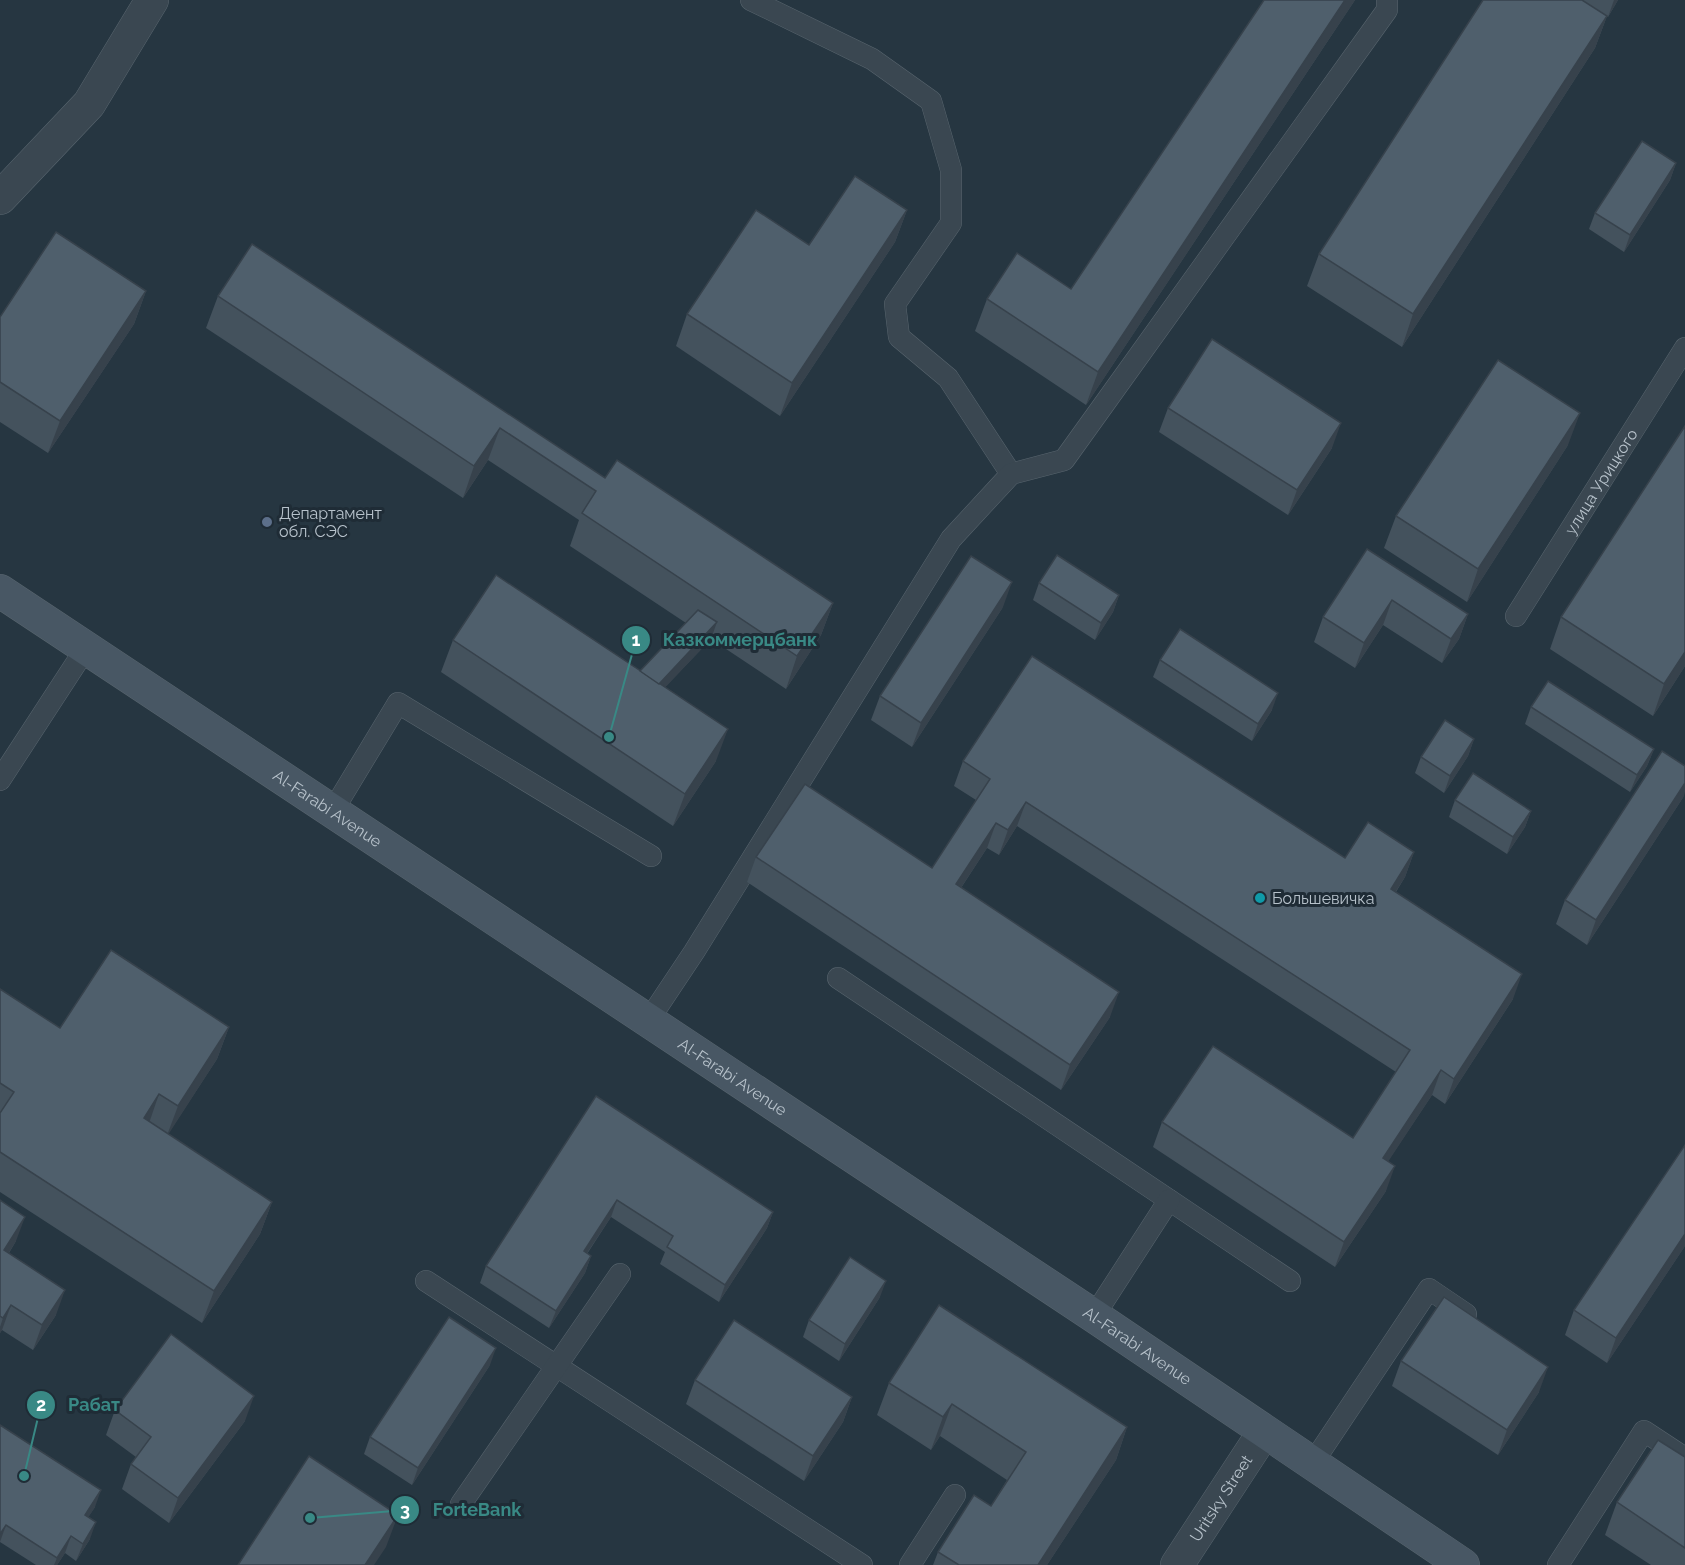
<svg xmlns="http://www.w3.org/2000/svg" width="1685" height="1565" font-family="Raleway,sans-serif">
	<rect width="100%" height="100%" fill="#263641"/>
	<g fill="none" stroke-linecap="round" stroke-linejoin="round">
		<g stroke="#58656e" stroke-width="22">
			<g id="service">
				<path d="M751 0 872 59 931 101 951 170V223L895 304 899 337 948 378 1011 474"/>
				<path id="s1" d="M1516 616 1685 348"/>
				<path d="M0 780 86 648"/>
				<path d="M332 812 398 703 651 856"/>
				<path d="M838 978 1290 1281"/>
				<path d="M648 1021 694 952 951 539 1011 474 1064 460 1387 10V0"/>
				<path d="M426 1281 862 1565"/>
				<path d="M1094 1316 1169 1200"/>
				<path d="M1312 1464 1429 1289 1466 1314"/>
				<path d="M461 1504 620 1274"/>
				<path d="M910 1565 955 1495"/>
				<path d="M1558 1565 1644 1431 1685 1458"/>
			</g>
		</g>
		<g stroke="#58656e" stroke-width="34">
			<g id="minor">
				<path d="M0 198 89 104 152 0"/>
				<path id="s2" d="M1177 1565 1264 1432"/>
			</g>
		</g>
		<g stroke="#58656e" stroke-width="34">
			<g id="secondary">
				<path id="s3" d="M0 591 1094 1316 1463 1565"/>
			</g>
		</g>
		<use href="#service" stroke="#3a4751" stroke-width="21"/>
		<use href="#minor" stroke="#3a4751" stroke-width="33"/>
		<use href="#secondary" stroke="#485764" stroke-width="33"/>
	</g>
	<g fill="#44525d">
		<path d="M1264 0H1355L1086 405 975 331 987 299 1071 289Z"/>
		<path d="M1483 0H1618L1608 17 1607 16 1595 48 1402 347 1307 286 1319 254Z"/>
		<path d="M1676 163 1670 180 1624 252 1589 229 1595 213Z"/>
		<path d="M907 210 895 242 780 416 676 346 687 314 809 245Z"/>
		<path d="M252 244 605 478 833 603 821 635 786 689 711 639 665 687 716 761 673 826 441 672 453 640 640 671 686 623 570 546 579 520 488 460 463 498 206 328 218 296Z"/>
		<path d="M146 291 134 324 48 453 0 422V317Z"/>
		<path d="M1168 408 1332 448 1288 515 1159 432Z"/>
		<path d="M1568 445 1467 602 1384 548 1396 516Z"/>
		<path d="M1367 549 1468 614 1459 639 1442 663 1383 625 1355 668 1314 642 1323 617Z"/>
		<path d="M1039 583 1119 595 1113 612 1095 640 1033 600Z"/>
		<path d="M1003 607 912 747 871 720 880 696Z"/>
		<path d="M1561 617 1685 666 1653 716 1550 649Z"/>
		<path d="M1160 660 1272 710 1252 741 1153 677Z"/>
		<path d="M1531 707 1654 749 1647 766 1630 792 1525 724Z"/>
		<path d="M1474 739 1468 756 1444 793 1415 773 1421 757Z"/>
		<path d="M963 761 1345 858 1414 852 1405 877 1396 892 1513 999 1445 1104 1432 1095 1388 1161 1386 1191 1335 1267 1153 1147 1162 1122 1353 1138 1396 1072 1017 826 999 855 987 848 961 888 1110 1017 1061 1090 747 882 756 857 932 868 976 800 954 786Z"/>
		<path d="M1684 796 1587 945 1556 924 1565 900Z"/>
		<path d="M1455 800 1531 811 1525 827 1507 854 1449 817Z"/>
		<path d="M0 989 60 1028 229 1027 217 1059 168 1134 272 1202 260 1234 202 1323 0 1192Z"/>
		<path d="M596 1096 773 1212 767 1228 719 1302 660 1264 665 1252 611 1217 587 1254 591 1256 585 1273 549 1328 480 1283 486 1266Z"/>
		<path d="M0 1200 16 1241 9 1253 56 1315 33 1350 2 1330 0 1333Z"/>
		<path d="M1685 1246 1607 1363 1565 1335 1574 1310Z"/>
		<path d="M880 1297 839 1361 803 1337 809 1320Z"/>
		<path d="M1401 1361 1539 1392 1498 1455 1392 1386Z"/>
		<path d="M490 1365 412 1485 364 1454 370 1437Z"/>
		<path d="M695 1380 852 1397 843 1422 804 1481 686 1404Z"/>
		<path d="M889 1383 1127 1427 1116 1460 1047 1565H933L938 1552 991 1506 1007 1480 940 1436 931 1450 877 1415Z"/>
		<path d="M115 1410 245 1421 169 1523 122 1489 131 1464 136 1457 106 1435Z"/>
		<path d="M0 1425 95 1507 88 1517 90 1539 76 1561 65 1553 57 1565H36L0 1542Z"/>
		<path d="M1685 1457V1565H1651L1605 1535 1617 1502Z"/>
	</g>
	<g fill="#37424c">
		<path d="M1345 0H1355L1086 405 1098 372Z"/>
		<path d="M1614 0H1618L1608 17Z"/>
		<path d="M1607 16 1595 48 1402 347 1413 314Z"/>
		<path d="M1676 163 1670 180 1624 252 1630 235Z"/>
		<path d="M907 210 895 242 780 416 792 383Z"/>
		<path d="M146 291 134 324 48 453 60 421Z"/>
		<path d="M1580 413 1568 445 1467 602 1478 569Z"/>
		<path d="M1341 423 1332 448 1288 515 1297 490Z"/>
		<path d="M500 428 488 460 463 498 474 466Z"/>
		<path d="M1012 582 1003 607 912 747 921 723Z"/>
		<path d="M1119 595 1113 612 1095 640 1101 623Z"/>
		<path d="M1392 600 1383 625 1355 668 1364 643Z"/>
		<path d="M833 603 821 635 786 689 797 656Z"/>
		<path d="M1468 614 1459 639 1442 663 1451 639Z"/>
		<path d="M717 622 711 639 642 712 648 695Z"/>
		<path d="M1685 652V666L1653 716 1664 684Z"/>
		<path d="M1278 693 1272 710 1252 741 1258 724Z"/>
		<path d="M728 729 716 761 673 826 685 794Z"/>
		<path d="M1474 739 1468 756 1444 793 1450 776Z"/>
		<path d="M1654 749 1647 766 1630 792 1637 775Z"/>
		<path d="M1685 783V792L1684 796 1587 945 1596 920Z"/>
		<path d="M1026 802 1017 826 999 855 1008 830Z"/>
		<path d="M1531 811 1525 827 1507 854 1513 837Z"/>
		<path d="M996 823 987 848 947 909 956 884Z"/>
		<path d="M1414 852 1405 877 1382 913 1391 889Z"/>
		<path d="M1522 974 1513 999 1445 1104 1454 1079Z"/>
		<path d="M1119 992 1110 1017 1061 1090 1070 1065Z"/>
		<path d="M229 1027 217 1059 166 1138 178 1106Z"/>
		<path d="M1441 1070 1432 1095 1374 1183 1383 1158Z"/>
		<path d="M159 1094 148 1126 144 1118Z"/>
		<path d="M1395 1166 1386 1191 1335 1267 1344 1242Z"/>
		<path d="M617 1200 611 1217 577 1268 584 1251Z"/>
		<path d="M272 1202 260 1234 202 1323 214 1291Z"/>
		<path d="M773 1212 767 1228 719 1302 725 1285Z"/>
		<path d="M25 1217 16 1241 0 1267 4 1250Z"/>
		<path d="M1685 1234V1246L1607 1363 1616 1338Z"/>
		<path d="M591 1256 585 1273 549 1328 556 1311Z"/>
		<path d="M886 1281 880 1297 839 1361 845 1344Z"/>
		<path d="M65 1290 56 1315 33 1350 42 1325Z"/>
		<path d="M11 1305 2 1330 0 1333V1327L3 1318Z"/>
		<path d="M496 1348 490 1365 412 1485 418 1468Z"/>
		<path d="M1548 1367 1539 1392 1498 1455 1507 1430Z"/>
		<path d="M254 1396 245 1421 169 1523 178 1498Z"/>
		<path d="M852 1397 843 1422 804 1481 813 1456Z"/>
		<path d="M952 1404 940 1436 931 1450 943 1417Z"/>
		<path d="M1127 1427 1116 1460 1047 1565H1038Z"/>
		<path d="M101 1490 95 1507 79 1532 85 1515Z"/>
		<path d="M398 1515 386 1547 374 1565H365Z"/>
		<path d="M96 1522 90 1539 76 1561 83 1544Z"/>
		<path d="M6 1525 0 1542V1534Z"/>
		<path d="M71 1536 65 1553 57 1565H54L57 1558Z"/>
	</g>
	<g fill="#4f5f6c" stroke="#37424c" stroke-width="1.5">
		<path d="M1264 0H1345L1098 372 987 299 1017 253 1071 289Z"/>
		<path d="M1483 0H1582L1607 16 1413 314 1319 254Z"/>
		<path d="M1642 141 1676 163 1630 235 1595 213Z"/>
		<path d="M855 176 907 210 792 383 687 314 756 210 809 245Z"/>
		<path d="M56 232 146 291 60 421 0 382V317Z"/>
		<path d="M252 244 605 478 617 460 833 603 797 656 582 513 596 491 500 428 474 466 218 296Z"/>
		<path d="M1212 339 1341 423 1297 490 1168 408Z"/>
		<path d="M1498 360 1580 413 1478 569 1396 516Z"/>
		<path d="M1685 426V652L1664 684 1561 617Z"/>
		<path d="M1367 549 1468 614 1451 639 1392 600 1364 643 1323 617Z"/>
		<path d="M1057 555 1119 595 1101 623 1039 583Z"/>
		<path d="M971 556 1012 582 921 723 880 696Z"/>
		<path d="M496 575 728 729 685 794 453 640Z"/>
		<path d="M698 610 717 622 659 684 640 671Z"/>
		<path d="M1180 629 1278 693 1258 724 1160 660Z"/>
		<path d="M1032 656 1345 858 1368 822 1414 852 1391 889 1522 974 1454 1079 1441 1070 1383 1158 1395 1166 1344 1242 1162 1122 1213 1046 1353 1138 1410 1050 1026 802 1008 830 996 823 956 884 1119 992 1070 1065 756 857 805 784 932 868 990 779 963 761Z"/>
		<path d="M1548 681 1654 749 1637 775 1531 707Z"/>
		<path d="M1445 720 1474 739 1450 776 1421 757Z"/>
		<path d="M1662 751 1685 766V783L1596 920 1565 900Z"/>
		<path d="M1473 773 1531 811 1513 837 1455 800Z"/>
		<path d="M111 950 229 1027 178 1106 159 1094 144 1118 272 1202 214 1291 0 1152V1113L14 1092 0 1083V989L60 1028Z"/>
		<path d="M596 1096 773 1212 725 1285 667 1247 673 1236 617 1200 584 1251 591 1256 556 1311 486 1266Z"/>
		<path d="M1685 1145V1234L1616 1338 1574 1310Z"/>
		<path d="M0 1200 25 1217 4 1250 65 1290 42 1325 11 1305 3 1318 0 1316Z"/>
		<path d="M850 1257 886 1281 845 1344 809 1320Z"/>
		<path d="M1444 1297 1548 1367 1507 1430 1401 1361Z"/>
		<path d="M939 1305 1127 1427 1038 1565H959L938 1552 974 1495 991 1506 1026 1452 952 1404 943 1417 889 1383Z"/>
		<path d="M449 1317 496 1348 418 1468 370 1437Z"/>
		<path d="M734 1320 852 1397 813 1456 695 1380Z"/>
		<path d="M171 1334 254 1396 178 1498 131 1464 151 1437 115 1410Z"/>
		<path d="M0 1425 101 1490 85 1515 96 1522 83 1544 71 1536 57 1558 6 1525 0 1534Z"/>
		<path d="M1658 1440 1685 1457V1548L1617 1502Z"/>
		<path d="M309 1456 398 1515 365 1565H238Z"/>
	</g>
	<circle fill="#5c6f8a" stroke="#1f2c36" stroke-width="2" cx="267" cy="522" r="6"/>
	<circle fill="#0f9aa8" stroke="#1f2c36" stroke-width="2" cx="1260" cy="898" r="6"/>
	<g text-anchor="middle" stroke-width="6" stroke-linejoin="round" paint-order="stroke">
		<g font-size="16" fill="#b7c2cb" stroke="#1f2c36">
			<text dy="6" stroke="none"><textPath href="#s1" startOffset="159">улица Урицкого</textPath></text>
			<text dy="6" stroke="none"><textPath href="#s3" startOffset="393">Al-Farabi Avenue</textPath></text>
			<text dy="6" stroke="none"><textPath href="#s3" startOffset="879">Al-Farabi Avenue</textPath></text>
			<text dy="6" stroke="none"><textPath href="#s3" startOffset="1365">Al-Farabi Avenue</textPath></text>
			<text dy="6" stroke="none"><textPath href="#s2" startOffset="80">Uritsky Street</textPath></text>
		</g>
		<g font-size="16" fill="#b7c2cb" stroke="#1f2c36" text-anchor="start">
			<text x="279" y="519">Департамент<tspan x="279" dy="18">обл. СЭС</tspan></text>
			<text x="1272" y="904">Большевичка</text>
		</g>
	</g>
	<path fill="none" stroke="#398985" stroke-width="2" d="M609 737L636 640M24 1476L41 1405M310 1518L405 1510"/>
	<g fill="#398985" stroke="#1f2c36" stroke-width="2">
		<circle cx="609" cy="737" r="6"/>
		<circle cx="24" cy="1476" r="6"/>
		<circle cx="310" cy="1518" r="6"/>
		<circle cx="636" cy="640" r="15"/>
		<circle cx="41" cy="1405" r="15"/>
		<circle cx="405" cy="1510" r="15"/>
	</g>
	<g font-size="18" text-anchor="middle" font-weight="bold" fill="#fff">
		<text x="636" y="646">1</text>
		<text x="41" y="1411">2</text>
		<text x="405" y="1516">3</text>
	</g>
	<g font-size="18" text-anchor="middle" font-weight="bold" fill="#398985" stroke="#1f2c36" stroke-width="6" stroke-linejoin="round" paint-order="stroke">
		<text x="740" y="646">Казкоммерцбанк</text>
		<text x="94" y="1411">Рабат</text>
		<text x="477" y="1516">ForteBank</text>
	</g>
</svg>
